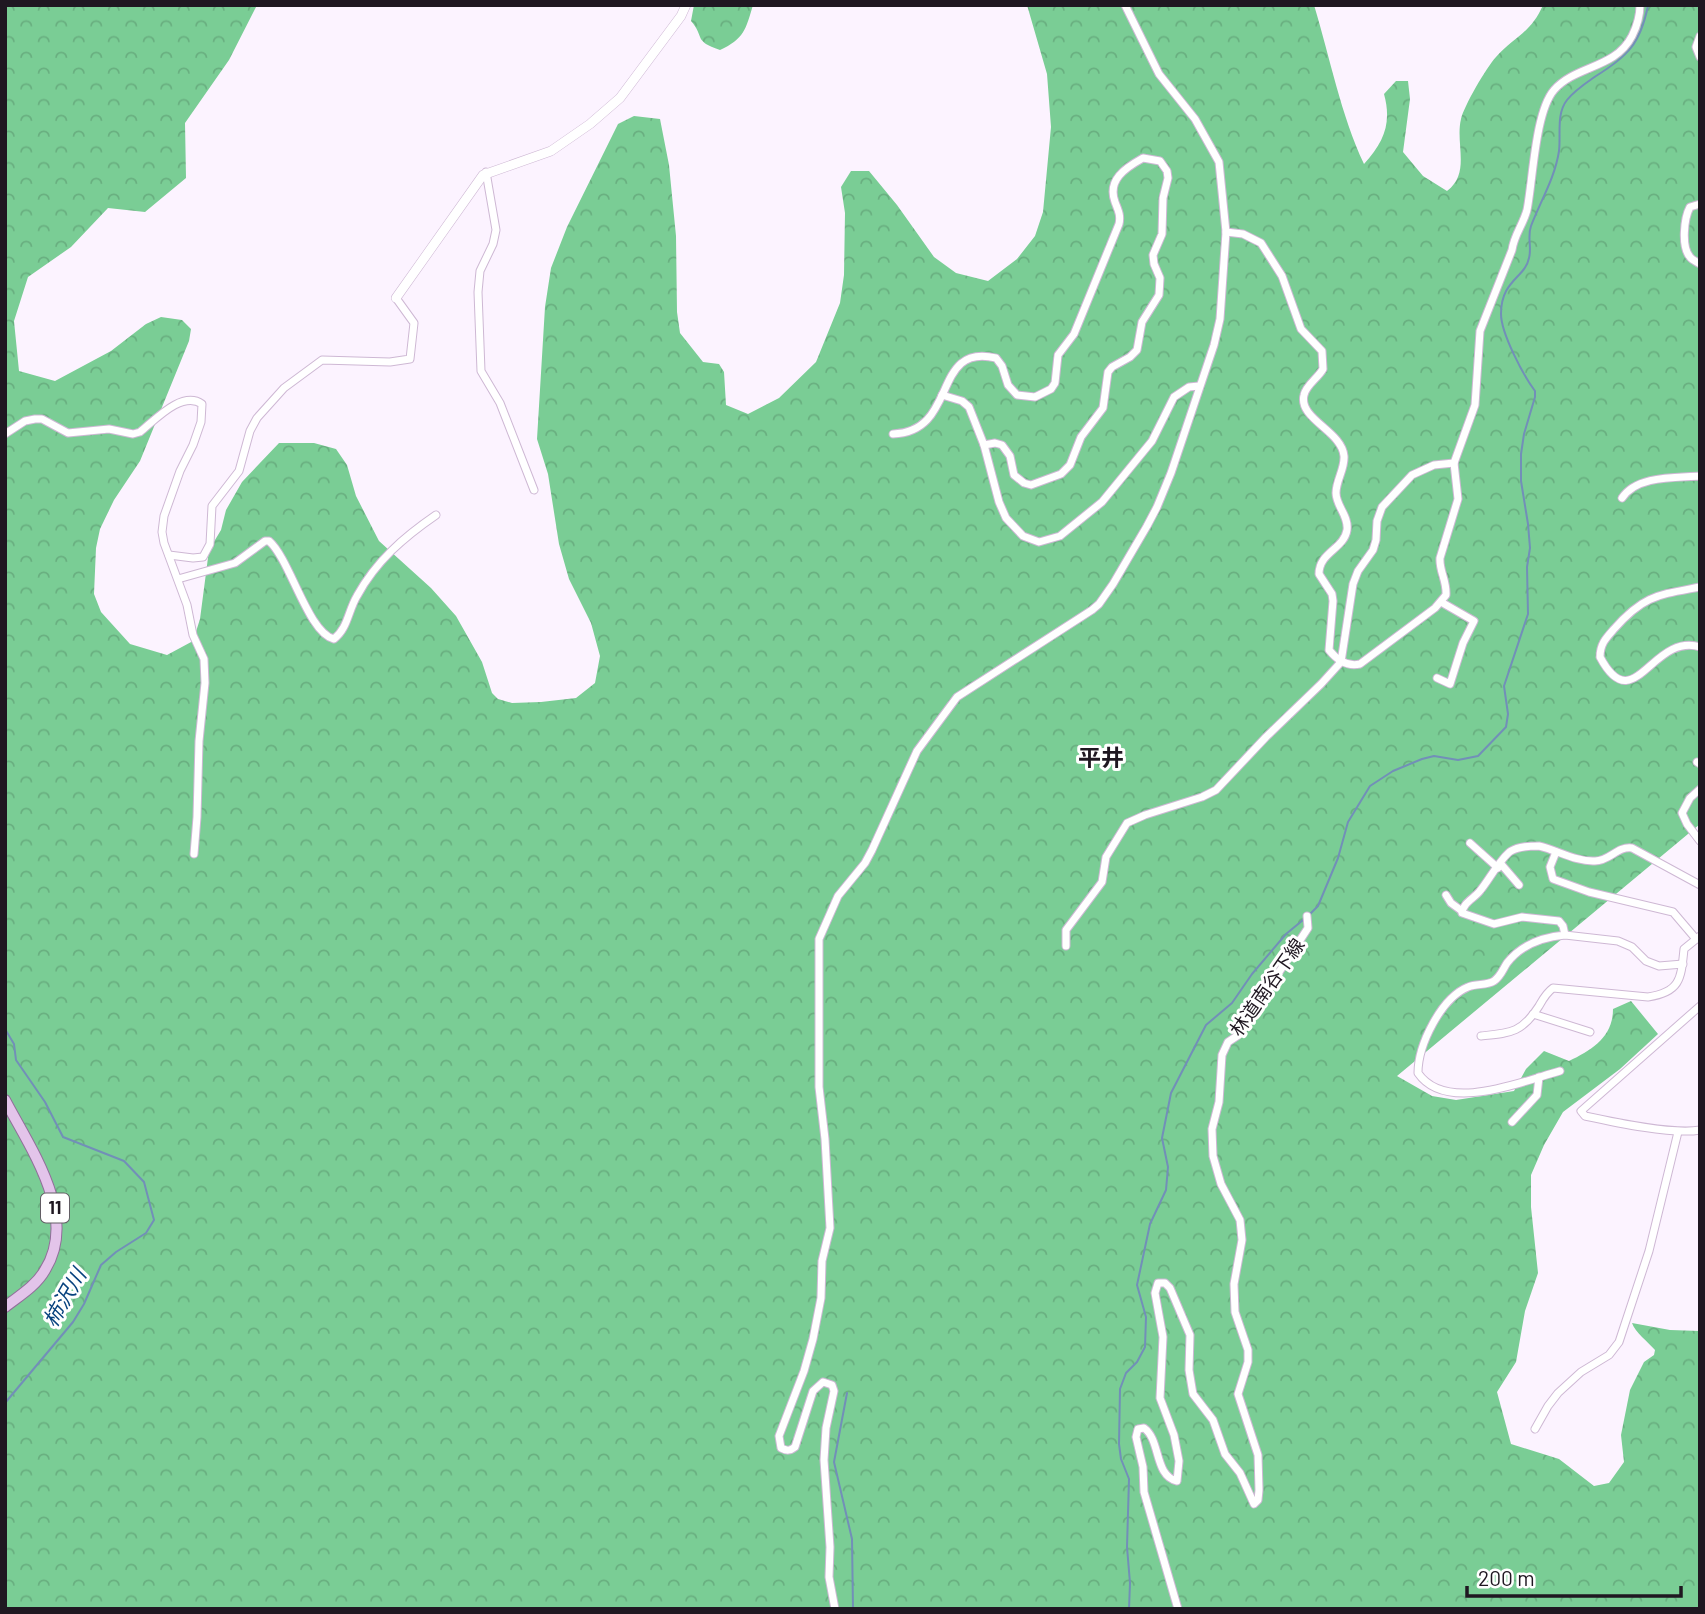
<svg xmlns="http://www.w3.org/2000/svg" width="1705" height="1614" font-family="Barlow,'Noto Sans JP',sans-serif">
	<defs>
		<pattern id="forest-crowns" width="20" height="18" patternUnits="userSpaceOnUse" patternTransform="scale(1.75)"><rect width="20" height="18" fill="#7acd95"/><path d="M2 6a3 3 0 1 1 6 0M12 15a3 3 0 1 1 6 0" fill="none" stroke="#69af80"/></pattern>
	</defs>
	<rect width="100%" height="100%" fill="#fcf3ff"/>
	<g fill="url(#forest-crowns)">
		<path d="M5 5H257L229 60 185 123 186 178 145 212 108 208 71 247 28 277 14 321 19 371 55 381 111 351 146 324 161 317 182 320 191 329 189 341 140 461 114 500 100 529 96 548 94 594 101 612 130 644 167 655 193 641 200 619 209 550 221 530 226 510 242 482 279 443H314L336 449 347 465 356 496 379 541 431 588 456 616 482 662 492 693 498 699 512 703 541 702 576 698 595 683 600 656 591 623 569 579 559 544 548 474 537 439 545 307 551 268 567 227 618 124 634 116 660 119 669 165 676 236 677 312 680 333 703 362 719 364 724 372 726 405 748 414 779 398 816 362 840 303 844 275 845 213 841 187 851 171H869L897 205 934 257 956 273 988 281 1017 259 1035 236 1043 212 1051 127 1047 74 1027 5H1314C1330 58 1341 115 1364 164 1384 142 1392 123 1384 94L1396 81H1408L1410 99 1403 152 1423 176 1447 191C1471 173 1455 144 1461 119 1464 106 1486 68 1496 57 1514 37 1531 33 1543 5H1700V824L1397 1076 1432 1096 1456 1100 1514 1091 1526 1069 1544 1051 1569 1061C1592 1050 1613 1037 1613 1009L1631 1001 1658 1034 1620 1069 1563 1112 1544 1145 1531 1175V1207L1538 1273 1525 1311 1516 1362 1497 1392 1511 1444 1559 1459 1594 1486 1609 1483 1624 1462 1621 1435 1630 1390 1644 1362 1654 1355 1655 1350C1648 1342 1635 1332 1632 1323L1670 1330 1700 1331V1609H5Z"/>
		<path d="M694 5H753C746 29 744 39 720 50 693 41 705 37 691 21Z"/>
	</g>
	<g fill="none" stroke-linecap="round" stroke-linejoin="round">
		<g stroke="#728fb8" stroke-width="2">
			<path d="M1310 914 1318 906 1338 858 1348 822 1370 786 1393 771 1422 759 1434 756 1458 760 1478 756 1506 727 1508 714 1504 686 1528 614 1527 567 1530 548 1528 524 1521 481V454L1524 434 1535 397V391C1523 375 1501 333 1501 314 1501 280 1525 278 1529 258 1532 247 1527 237 1531 226 1540 202 1555 178 1559 151 1561 135 1556 114 1567 100 1575 90 1586 83 1596 76 1628 56 1640 44 1648 6"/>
			<path d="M5 1029 14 1044 16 1060 45 1102 63 1137 124 1161 144 1182 154 1220 146 1233 116 1252 101 1265 84 1304 73 1322 5 1403"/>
			<path d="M847 1393 834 1462 852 1539 853 1609"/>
			<path d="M1129 1609 1130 1583 1127 1547 1129 1479 1121 1459 1119 1444 1120 1389 1126 1373 1137 1362 1145 1347 1146 1317 1137 1285 1150 1224 1166 1190 1168 1167 1162 1138 1171 1093 1206 1025 1232 1003 1252 974 1286 934 1303 920"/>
		</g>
		<g stroke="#ceb8d4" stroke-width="9">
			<g id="minor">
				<path d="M1700 36 1696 47 1700 57"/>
				<path d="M486 172 496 230 493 244 480 271 478 292 481 371 500 403 534 490"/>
				<path d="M1700 204 1690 207C1684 218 1681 247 1690 257 1692 260 1697 262 1700 264"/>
				<path d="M1226 232 1243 234 1261 243 1282 276 1301 329 1322 351 1323 369C1318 378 1306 385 1304 395 1298 419 1342 431 1344 456 1345 469 1336 480 1336 493 1336 506 1349 516 1347 530 1344 549 1319 552 1319 574L1332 594 1333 601 1329 650C1337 660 1347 667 1360 664L1435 608 1446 595C1447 581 1439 571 1440 558L1458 499 1454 463 1475 405 1480 331 1512 250C1514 235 1523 225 1527 210 1533 180 1535 112 1554 90 1576 65 1615 69 1632 36 1637 26 1640 17 1640 5"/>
				<path d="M942 395 962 401 969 407 984 445 999 502 1006 518 1023 536 1039 542 1060 536 1102 502 1152 441 1174 397 1189 387 1199 386"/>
				<path d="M5 434 25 421 35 419H42L68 433 109 429 133 434 140 432C155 420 182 390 202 404L201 422 193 445 180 471 164 516 162 532 164 543 187 605 193 635 204 659 205 683 199 741 197 817 194 854"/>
				<path d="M893 434C959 432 931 342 996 358L1002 366 1008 385 1017 395 1035 397 1051 389 1055 383 1058 355 1074 334 1119 224C1121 215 1118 210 1115 202 1107 180 1125 168 1143 158L1160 161 1167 171 1168 178 1163 198 1162 234 1153 255 1154 264 1160 278 1159 295 1142 322 1137 350 1130 357 1112 367 1108 372 1103 408 1081 437 1070 465 1061 474 1031 485 1024 483 1014 475 1010 456 1002 445 995 443 984 445"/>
				<path d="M1622 498C1637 475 1676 478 1700 476"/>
				<path d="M169 555 193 558 203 557 210 544 212 506 239 471 250 431 257 418 284 388 322 360 390 362 410 359 414 323 396 298"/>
				<path d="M178 579 235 563 265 541H269C290 559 308 633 334 639 348 628 348 611 357 596 376 561 404 537 436 515"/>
				<path d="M1700 587C1658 595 1644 595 1614 629 1606 638 1600 644 1600 657 1634 721 1652 632 1700 647"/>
				<path d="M1437 678 1450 684 1463 643 1474 621 1441 602"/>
				<path d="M1697 762 1700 764"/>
				<path d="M1700 789 1690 798 1682 813 1687 824 1700 841"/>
				<path d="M1470 843 1498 868"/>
				<path d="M1556 852 1550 867 1553 879 1589 892 1673 912 1696 939"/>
				<path d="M1501 864 1519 885"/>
				<path d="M1446 895 1451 903 1462 911"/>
				<path d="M1565 935 1618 941 1632 947 1646 961 1659 966 1683 964"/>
				<path d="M1066 946V930L1102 882 1106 857 1127 823 1145 815 1202 797 1216 790 1266 737 1321 684 1341 662 1353 584 1358 571 1373 550 1376 540 1377 521 1382 507 1412 475 1434 465 1454 463"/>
				<path d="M1700 1006 1581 1111 1585 1116C1613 1122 1673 1135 1700 1130"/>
				<path d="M1533 1014 1590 1032"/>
				<path d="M1481 1036C1510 1033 1522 1033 1539 1006 1543 999 1546 993 1553 988L1648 997C1681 992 1681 978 1684 949L1700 936"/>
				<path d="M1560 1071C1523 1081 1446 1114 1418 1073 1418 1045 1441 998 1468 987 1477 983 1486 986 1494 981 1501 976 1503 969 1507 963 1521 945 1543 937 1565 935L1563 926 1559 921 1522 917 1494 924 1462 913C1463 903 1473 899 1479 892 1488 882 1501 857 1511 851 1519 846 1530 846 1539 846 1557 850 1576 862 1595 861 1610 861 1617 846 1632 848L1700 885"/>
				<path d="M1512 1122 1537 1095 1539 1077"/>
				<path d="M1535 1429 1548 1406 1558 1393 1581 1372 1609 1355 1619 1342 1649 1251 1678 1132"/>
				<path d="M835 1609 829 1577 830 1547 824 1460 826 1428 834 1391 832 1385 823 1382 813 1391 795 1447C790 1451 787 1451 781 1448L779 1436 804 1371 813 1339 821 1298 822 1261 830 1228 825 1139 819 1087V939L838 896 865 863 872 850 917 751 957 697 1092 610 1099 604 1113 584 1147 526 1157 507 1171 473 1214 345 1220 319 1226 232 1219 162 1195 119 1159 74 1125 5"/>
				<path d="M1178 1609 1144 1492 1143 1467 1136 1437 1138 1429 1144 1428C1161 1440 1154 1476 1177 1481L1179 1461 1174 1435 1160 1398 1163 1337 1155 1293 1158 1283H1165L1170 1288 1190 1335 1189 1370 1193 1394 1213 1420 1225 1454 1240 1473 1254 1504 1258 1500 1259 1490 1258 1455 1238 1394 1248 1362V1350L1235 1312 1234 1284 1242 1240 1240 1220 1221 1184 1213 1156 1212 1129 1219 1102 1222 1055 1228 1042 1237 1036 1308 928 1307 916"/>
			</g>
		</g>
		<g stroke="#ceb8d4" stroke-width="10">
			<path id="tertiary" d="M396 298 483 175 551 151 590 124 620 98 681 16 686 5"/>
		</g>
		<g stroke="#926e9b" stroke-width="12">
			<path id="primary" d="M5 1100C30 1148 79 1216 45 1270 36 1286 19 1296 5 1307"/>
		</g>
		<use href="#minor" stroke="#fff" stroke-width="7"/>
		<use href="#tertiary" stroke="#fff" stroke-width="9"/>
		<use href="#primary" stroke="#e3c4ea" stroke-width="10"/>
	</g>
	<g text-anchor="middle" stroke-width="6" stroke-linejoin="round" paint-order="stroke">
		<rect fill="#fff" stroke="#625d64" stroke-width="2" x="41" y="1193.5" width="28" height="29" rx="5"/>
		<g font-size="18" font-weight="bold" fill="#1f1721">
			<text x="55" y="1214">11</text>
		</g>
		<g font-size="19" fill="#1f1721" stroke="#fff">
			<text transform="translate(1267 987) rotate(-55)" y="7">林道南谷下線</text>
		</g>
		<g font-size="21" font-style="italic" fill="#07427e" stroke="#fff">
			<text transform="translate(65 1298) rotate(-60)" y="7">柿沢川</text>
		</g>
		<g font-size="23" font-weight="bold" fill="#1f1721" stroke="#fff">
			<text x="1101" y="766">平井</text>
		</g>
	</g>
	<rect width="1705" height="1614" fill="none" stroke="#1f1721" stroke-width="14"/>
	<path d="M1467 1586v10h214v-10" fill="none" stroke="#1f1721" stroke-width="3.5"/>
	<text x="1478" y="1586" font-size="21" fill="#1f1721" stroke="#ffffff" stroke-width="5" paint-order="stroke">200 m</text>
</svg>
